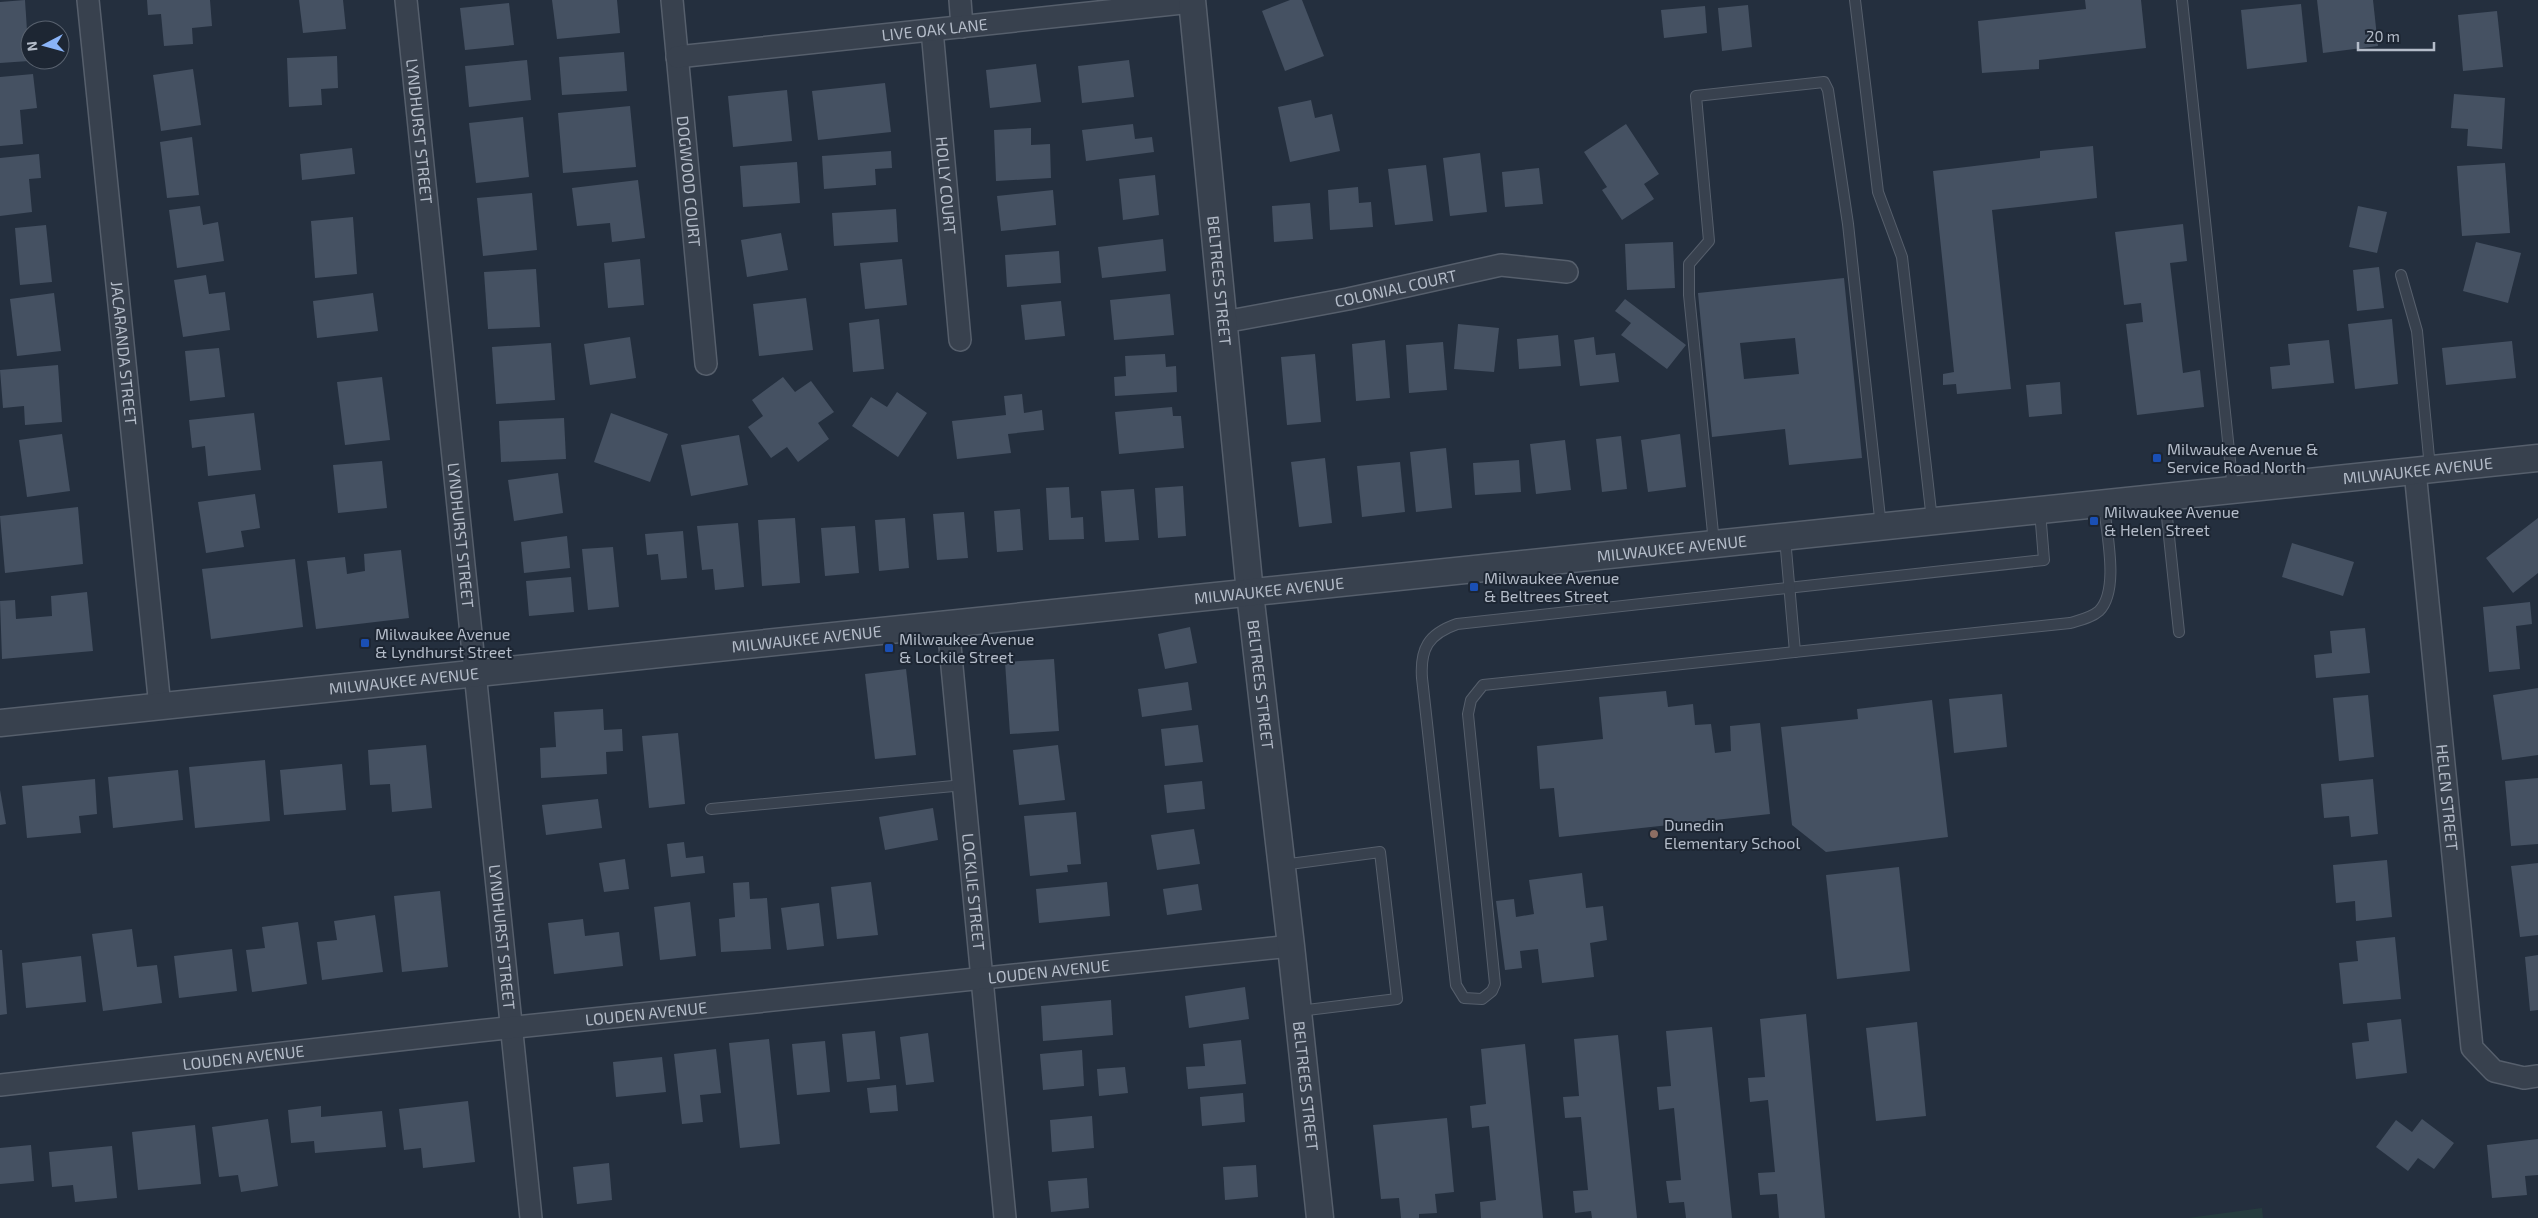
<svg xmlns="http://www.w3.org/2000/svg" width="2538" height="1218" font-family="'Exo 2',sans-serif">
	<rect width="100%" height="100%" fill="#242f3e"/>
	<path fill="#263c3f" d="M2262 1208 2263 1218H2188Z"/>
	<g fill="#455162" fill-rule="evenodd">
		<path d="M25 0 29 61 0 63V2Z"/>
		<path d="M147 0H210L212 26 192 28 193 44 164 46 161 14 148 15Z"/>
		<path d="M299 0H343L346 29 303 33Z"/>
		<path d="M552 0H617L620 33 557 39Z"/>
		<path d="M1290 0H1302L1324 56 1285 71 1262 11Z"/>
		<path d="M2085 0H2141L2146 48 2039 60V69L1982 73 1978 21 2086 9Z"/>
		<path d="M2317 0H2373L2378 46 2323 53Z"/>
		<path d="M509 3 514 45 465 50 460 8Z"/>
		<path d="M2301 4 2307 62 2247 69 2241 10Z"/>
		<path d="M1748 5 1752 47 1722 51 1718 8Z"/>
		<path d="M1705 6 1707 33 1664 38 1661 10Z"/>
		<path d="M2497 11 2503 67 2463 71 2458 15Z"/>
		<path d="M624 52 627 91 562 95 559 57Z"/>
		<path d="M337 56 338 88 321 89 322 105 289 107 287 58Z"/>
		<path d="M527 60 531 100 469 107 465 66Z"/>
		<path d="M1129 60 1134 97 1082 103 1078 66Z"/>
		<path d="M1036 64 1041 102 990 108 986 70Z"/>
		<path d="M193 69 201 125 161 131 153 75Z"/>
		<path d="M33 74 37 108 20 110 23 144 0 146V77Z"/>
		<path d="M885 83 891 132 818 140 812 91Z"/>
		<path d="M787 90 792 141 733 147 728 96Z"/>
		<path d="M2454 94 2505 98 2502 149 2467 146 2468 129 2451 128Z"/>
		<path d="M1311 100 1315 118 1332 114 1340 151 1290 162 1278 107Z"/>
		<path d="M630 106 636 167 563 173 558 113Z"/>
		<path d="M523 117 529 177 476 183 469 123Z"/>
		<path d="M1133 124 1135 139 1152 137 1154 152 1086 161 1082 130Z"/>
		<path d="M1626 124 1659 174 1644 184 1654 199 1622 220 1602 190 1607 187 1584 152Z"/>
		<path d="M1031 128V145L1050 144 1051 178 996 181 994 130Z"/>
		<path d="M192 137 199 195 167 198 160 142Z"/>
		<path d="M2093 146 2097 198 1992 210 2011 389 1957 394 1956 384 1943 385V374L1954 372 1933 171 2040 158V151Z"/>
		<path d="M352 148 355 174 302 180 300 154Z"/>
		<path d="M891 151 892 168 875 169 876 185 824 189 822 156Z"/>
		<path d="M1480 153 1487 212 1450 216 1443 158Z"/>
		<path d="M39 154 41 178 29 179 32 212 0 216V158Z"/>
		<path d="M797 162 800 203 743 207 740 166Z"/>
		<path d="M2505 163 2510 233 2462 236 2457 166Z"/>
		<path d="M1426 165 1433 221 1395 225 1388 169Z"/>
		<path d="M1539 168 1543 204 1505 207 1502 172Z"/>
		<path d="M1155 175 1159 215 1123 220 1119 179Z"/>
		<path d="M638 180 645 238 612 242 610 223 577 226 572 188Z"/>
		<path d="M1358 187 1359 203 1371 202 1373 227 1330 230 1328 190Z"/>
		<path d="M1053 190 1056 225 1001 231 997 196Z"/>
		<path d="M532 193 537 250 483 256 477 198Z"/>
		<path d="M1310 203 1313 239 1274 242 1272 206Z"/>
		<path d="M200 206 203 225 218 222 224 261 177 268 169 210Z"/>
		<path d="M2358 206 2387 212 2377 253 2349 247Z"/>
		<path d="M896 209 898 242 834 246 832 213Z"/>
		<path d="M353 217 357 274 315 278 311 221Z"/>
		<path d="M2183 224 2187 261 2170 263 2183 373 2200 370 2204 407 2137 415 2126 324 2143 322 2141 303 2124 305 2115 232Z"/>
		<path d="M46 225 52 282 20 285 15 228Z"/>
		<path d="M781 233 788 270 747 277 741 240Z"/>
		<path d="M1163 239 1166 271 1102 278 1098 247Z"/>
		<path d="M1673 242 1675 288 1627 290 1625 244Z"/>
		<path d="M2476 242 2521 253 2508 303 2463 291Z"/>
		<path d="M1059 251 1061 283 1007 287 1005 255Z"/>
		<path d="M640 259 644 305 608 308 604 263Z"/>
		<path d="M902 259 907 305 865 309 860 263Z"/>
		<path d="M2379 267 2384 308 2357 311 2353 270Z"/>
		<path d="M536 269 540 327 488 329 484 272Z"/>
		<path d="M206 275 209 294 225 292 230 330 183 337 174 280Z"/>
		<path d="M1844 278 1862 458 1789 465 1785 429 1712 437 1698 293ZM1795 338 1799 374 1744 379 1740 343Z"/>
		<path d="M54 293 61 351 17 356 10 299Z"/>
		<path d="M373 293 378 331 317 338 313 301Z"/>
		<path d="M1170 294 1174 335 1114 340 1110 300Z"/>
		<path d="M806 298 813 350 759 356 753 304Z"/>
		<path d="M1625 299 1686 345 1667 369 1621 335 1631 323 1615 311Z"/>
		<path d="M1061 301 1065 336 1025 340 1021 305Z"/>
		<path d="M879 319 884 369 853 372 849 323Z"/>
		<path d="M2392 319 2398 384 2355 389 2348 324Z"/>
		<path d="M1458 324 1499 328 1494 372 1454 369Z"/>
		<path d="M1558 335 1561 366 1519 369 1517 339Z"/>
		<path d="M630 337 636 378 590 385 584 344Z"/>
		<path d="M1594 337 1596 355 1615 353 1619 382 1580 386 1574 340Z"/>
		<path d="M1385 340 1390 398 1356 401 1352 344Z"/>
		<path d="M2329 340 2334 383 2272 389 2270 367 2290 365 2288 344Z"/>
		<path d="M2512 341 2516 378 2446 385 2442 348Z"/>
		<path d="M1443 342 1447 390 1409 393 1406 345Z"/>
		<path d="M551 343 555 400 496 404 492 347Z"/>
		<path d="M219 348 225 397 190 401 185 351Z"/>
		<path d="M1165 354 1166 367 1176 366 1177 392 1115 396 1114 377 1126 376 1125 356Z"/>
		<path d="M1315 354 1321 422 1287 425 1281 357Z"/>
		<path d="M58 365 62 422 25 425 24 406 3 408 0 370Z"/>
		<path d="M382 377 390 440 345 445 337 382Z"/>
		<path d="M783 377 795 392 811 381 834 412 818 423 829 439 798 462 787 447 771 458 748 427 763 416 752 400Z"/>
		<path d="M2060 382 2062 414 2029 417 2026 385Z"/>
		<path d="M897 392 927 413 898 457 852 426 871 397 887 407Z"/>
		<path d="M1022 394 1024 413 1042 410 1044 430 1008 434 1011 453 957 459 952 421 1006 415 1004 396Z"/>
		<path d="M1172 407 1173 416H1181L1184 448 1119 454 1115 412Z"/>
		<path d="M254 413 261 470 208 476 205 446 192 448 189 420Z"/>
		<path d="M611 413 668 434 650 482 594 462Z"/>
		<path d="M564 418 566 459 501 462 499 421Z"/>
		<path d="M62 434 70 491 27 497 19 440Z"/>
		<path d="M1680 434 1686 487 1648 492 1641 440Z"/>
		<path d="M739 435 748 485 691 496 681 445Z"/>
		<path d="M1621 436 1627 489 1602 492 1596 439Z"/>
		<path d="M1565 440 1571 490 1536 494 1530 444Z"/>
		<path d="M1446 448 1452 508 1416 512 1410 452Z"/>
		<path d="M1325 458 1332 523 1299 527 1291 462Z"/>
		<path d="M1519 460 1521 492 1475 495 1473 463Z"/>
		<path d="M382 461 387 508 338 513 333 465Z"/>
		<path d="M1400 462 1405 512 1362 517 1357 466Z"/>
		<path d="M558 473 563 513 514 521 508 480Z"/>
		<path d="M1183 486 1186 536 1158 538 1155 488Z"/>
		<path d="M1069 487 1071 518 1083 517 1084 539 1049 540 1046 488Z"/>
		<path d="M1134 489 1139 540 1105 542 1101 491Z"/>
		<path d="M255 494 260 528 241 531 244 547 206 553 198 502Z"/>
		<path d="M78 507 83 564 5 573 0 516Z"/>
		<path d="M1020 509 1023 550 997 552 994 511Z"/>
		<path d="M964 512 968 558 937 560 933 514Z"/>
		<path d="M795 518 800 583 762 586 758 520Z"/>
		<path d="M905 518 909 568 879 571 875 520Z"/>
		<path d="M2538 518V573L2513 593 2486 558Z"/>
		<path d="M738 523 744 587 715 590 713 569 702 570 697 526Z"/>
		<path d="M855 526 859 573 825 576 821 528Z"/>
		<path d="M683 531 687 578 661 580 658 554 647 555 645 534Z"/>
		<path d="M567 536 570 568 524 573 521 542Z"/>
		<path d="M2292 543 2354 562 2343 596 2282 577Z"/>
		<path d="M613 547 619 607 588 610 582 549Z"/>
		<path d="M401 550 409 618 316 629 307 561 345 557 347 574 365 571 364 554Z"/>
		<path d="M295 559 303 627 211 639 202 569Z"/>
		<path d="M571 577 574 612 529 616 526 581Z"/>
		<path d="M87 592 93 651 2 659 0 601 15 600 16 619 52 616 51 596Z"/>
		<path d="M2530 602 2532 624 2516 626 2520 669 2489 672 2483 607Z"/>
		<path d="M1190 627 1197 663 1165 669 1158 634Z"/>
		<path d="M2365 628 2370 673 2316 678 2314 655 2332 653 2330 631Z"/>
		<path d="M1054 659 1059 731 1010 734 1005 662Z"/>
		<path d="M906 669 916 755 875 759 865 674Z"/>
		<path d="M1188 682 1192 710 1142 717 1138 689Z"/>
		<path d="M2538 688V755L2502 760 2493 695Z"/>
		<path d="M1666 691 1668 707 1693 704 1695 725 1711 724 1715 753 1731 751 1730 726 1760 723 1770 814 1559 837 1554 788 1540 789 1537 746 1603 739 1599 697Z"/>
		<path d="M2002 694 2007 747 1954 753 1949 699Z"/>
		<path d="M2368 695 2374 757 2339 761 2333 698Z"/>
		<path d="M1932 700 1948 837 1826 852 1792 825 1781 727 1858 719 1857 709Z"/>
		<path d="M603 709 604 730 622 729 623 751 606 752 607 774 541 778 540 748 556 747 554 712Z"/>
		<path d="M1198 725 1203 762 1165 766 1161 729Z"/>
		<path d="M678 733 685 804 649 808 642 736Z"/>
		<path d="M426 745 432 808 392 812 390 784 370 785 368 750Z"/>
		<path d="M1058 745 1065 800 1019 805 1013 750Z"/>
		<path d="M265 760 270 821 195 828 189 767Z"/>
		<path d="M342 764 346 810 284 815 280 770Z"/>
		<path d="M178 770 183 820 113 828 108 777Z"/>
		<path d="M2538 778V844L2511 846 2505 781Z"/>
		<path d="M95 779 97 814 79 816 81 833 27 838 22 786Z"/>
		<path d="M2373 779 2378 834 2351 837 2349 816 2324 818 2321 784Z"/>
		<path d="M1202 781 1205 809 1167 813 1164 785Z"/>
		<path d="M0 790 6 824 0 825Z"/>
		<path d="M598 799 602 828 546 835 542 805Z"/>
		<path d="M933 808 938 840 885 850 879 817Z"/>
		<path d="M1076 812 1081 864 1067 865 1068 872 1030 876 1024 816Z"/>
		<path d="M1194 829 1200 864 1157 870 1151 835Z"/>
		<path d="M684 842 686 858 703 856 705 873 671 877 667 844Z"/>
		<path d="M625 859 629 889 604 892 599 863Z"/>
		<path d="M2387 860 2392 917 2356 921 2355 901 2336 903 2333 865Z"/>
		<path d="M2538 863V935L2520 937 2511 866Z"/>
		<path d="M1899 867 1910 971 1837 979 1826 875Z"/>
		<path d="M1582 873 1586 908 1603 906 1607 940 1590 943 1594 977 1542 983 1538 949 1520 951 1522 968 1505 970 1496 901 1514 899 1516 917 1534 914 1529 880Z"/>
		<path d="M749 882 750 899 767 898 771 949 721 952 719 919 735 917 733 883Z"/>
		<path d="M871 882 878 935 837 939 831 887Z"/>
		<path d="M1107 882 1110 916 1039 923 1036 889Z"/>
		<path d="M1198 884 1202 910 1167 915 1163 889Z"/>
		<path d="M440 891 448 967 402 972 394 896Z"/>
		<path d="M690 902 696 956 660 960 654 907Z"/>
		<path d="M819 903 824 946 787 950 781 908Z"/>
		<path d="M375 915 383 972 322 980 317 942 337 940 334 921Z"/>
		<path d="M583 919 585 936 619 932 623 966 554 974 548 923Z"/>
		<path d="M298 922 307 984 252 992 246 950 265 948 262 927Z"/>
		<path d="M132 929 137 967 157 965 162 1003 103 1011 92 934Z"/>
		<path d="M2395 937 2401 999 2343 1004 2339 963 2358 961 2356 941Z"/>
		<path d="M232 949 237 991 179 998 174 956Z"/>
		<path d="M0 950H2L7 1014 0 1015Z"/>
		<path d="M2538 955V1010L2530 1011 2525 957Z"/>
		<path d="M81 956 86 1002 26 1008 22 963Z"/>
		<path d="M1245 987 1249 1019 1189 1028 1185 996Z"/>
		<path d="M1111 1000 1113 1035 1043 1041 1041 1006Z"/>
		<path d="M1806 1014 1825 1218H1779L1777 1194 1760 1195 1758 1173 1775 1172 1768 1100 1750 1102 1748 1078 1765 1077 1760 1019Z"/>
		<path d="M2401 1019 2407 1073 2356 1079 2352 1043 2369 1041 2367 1023Z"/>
		<path d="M1917 1022 1926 1116 1876 1121 1866 1028Z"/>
		<path d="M1712 1027 1732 1218H1686L1684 1202 1669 1203 1666 1181 1681 1180 1674 1108 1659 1110 1657 1087 1671 1086 1666 1031Z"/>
		<path d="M875 1031 880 1079 847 1082 842 1034Z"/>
		<path d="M928 1033 934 1082 906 1085 900 1037Z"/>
		<path d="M1618 1035 1637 1218H1592L1591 1211 1575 1213 1573 1191 1588 1190 1581 1117 1565 1118 1563 1097 1579 1096 1574 1039Z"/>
		<path d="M769 1039 780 1144 740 1148 729 1043Z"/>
		<path d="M1241 1040 1246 1084 1188 1089 1186 1067 1205 1066 1203 1044Z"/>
		<path d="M825 1041 830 1092 797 1095 792 1044Z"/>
		<path d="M1525 1044 1543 1218H1481L1480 1202 1496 1200 1489 1126 1472 1128 1470 1106 1486 1104 1481 1049Z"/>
		<path d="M716 1049 721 1093 700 1095 703 1122 682 1124 674 1054Z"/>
		<path d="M1082 1050 1084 1086 1043 1090 1040 1054Z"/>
		<path d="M662 1057 666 1092 616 1097 613 1062Z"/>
		<path d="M1125 1067 1128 1093 1099 1096 1097 1069Z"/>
		<path d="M896 1085 898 1111 870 1113 867 1088Z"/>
		<path d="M1243 1093 1245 1122 1202 1126 1200 1097Z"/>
		<path d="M468 1101 475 1162 423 1168 421 1148 404 1150 399 1109Z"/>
		<path d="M321 1106V1117L382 1111 386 1147 315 1153 314 1141 291 1143 288 1110Z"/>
		<path d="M1092 1116 1094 1148 1052 1152 1050 1120Z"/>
		<path d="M1447 1118 1454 1192 1435 1194 1437 1213 1419 1214V1218H1401L1399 1198 1381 1199 1373 1125Z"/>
		<path d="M268 1119 278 1186 241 1192 238 1175 219 1177 212 1127Z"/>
		<path d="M2422 1119 2454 1143 2434 1169 2418 1158 2408 1171 2376 1147 2396 1120 2412 1132Z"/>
		<path d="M195 1125 201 1184 138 1190 132 1132Z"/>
		<path d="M2538 1139V1175L2525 1176 2527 1195 2492 1198 2487 1145Z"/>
		<path d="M31 1145 34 1181 0 1184V1148Z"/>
		<path d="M112 1146 117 1198 75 1202 73 1185 52 1187 49 1152Z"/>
		<path d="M609 1163 612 1200 577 1204 573 1167Z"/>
		<path d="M1256 1165 1258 1197 1225 1200 1223 1167Z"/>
		<path d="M1087 1178 1089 1208 1051 1212 1048 1181Z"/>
	</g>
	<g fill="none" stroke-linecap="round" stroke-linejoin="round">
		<g stroke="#565f6c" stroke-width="12">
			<g id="service">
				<path d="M1855 0 1878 192 1902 257 1932 520"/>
				<path d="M2182 0 2233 489"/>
				<path d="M2401 275 2417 331 2430 468"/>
				<path d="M2165 498 2179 632"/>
				<path d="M2040 511 2044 560 1457 624C1428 634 1420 649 1422 678L1456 985 1464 998 1482 999 1492 991 1495 984 1468 714 1471 700 1483 685 2070 623C2080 620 2091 618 2099 611 2120 590 2106 532 2104 505"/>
				<path d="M1785 538 1795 652"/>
				<path d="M1714 543 1689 295V264L1709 241 1696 96 1824 82 1828 90 1848 224 1881 527"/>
				<path d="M711 809 964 785"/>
				<path d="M1282 865 1380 852 1397 999 1299 1011"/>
			</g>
		</g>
		<g stroke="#565f6c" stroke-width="24">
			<g id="minor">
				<path id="s1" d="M88 0 160 707"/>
				<path id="s2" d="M406 0 531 1218"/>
				<path id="s3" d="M672 0 706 364"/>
				<path d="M960 0 962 27"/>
				<path id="s4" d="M932 30 960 340"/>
				<path id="s5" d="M677 57 1192 2"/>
				<path id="s6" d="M1224 322 1348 299 1501 265 1567 272"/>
				<path id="s7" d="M2415 471 2472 1048 2494 1071 2524 1078 2538 1076"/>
				<path id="s8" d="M948 625 1005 1218"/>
				<path id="s9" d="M0 1085 478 1031 1291 946"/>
			</g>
		</g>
		<g stroke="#565f6c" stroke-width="29">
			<g id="tertiary">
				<path id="s10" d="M1192 0 1250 593 1291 946 1320 1218"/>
				<path id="s11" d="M0 723 2538 458"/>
			</g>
		</g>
		<use href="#service" stroke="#38414e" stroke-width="10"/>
		<use href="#minor" stroke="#38414e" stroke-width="21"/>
		<use href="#tertiary" stroke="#38414e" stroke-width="26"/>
	</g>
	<g fill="#1a4fb4" stroke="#1d2633" stroke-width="2">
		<rect x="2152" y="453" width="10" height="10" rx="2.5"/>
		<rect x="2089" y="516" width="10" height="10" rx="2.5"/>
		<rect x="1469" y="582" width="10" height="10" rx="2.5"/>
		<rect x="360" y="638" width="10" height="10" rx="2.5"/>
		<rect x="884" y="643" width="10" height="10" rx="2.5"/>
	</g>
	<circle fill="#8d6e63" stroke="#1d2633" stroke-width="2" cx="1654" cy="834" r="5"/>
	<g text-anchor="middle" stroke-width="4" stroke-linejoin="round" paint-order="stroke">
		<g font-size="16" fill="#b4bcc9" stroke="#1d2633">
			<text dy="6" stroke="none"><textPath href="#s5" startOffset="259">LIVE OAK LANE</textPath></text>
			<text dy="6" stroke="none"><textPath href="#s2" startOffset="132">LYNDHURST STREET</textPath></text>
			<text dy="6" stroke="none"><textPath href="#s3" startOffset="182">DOGWOOD COURT</textPath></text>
			<text dy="6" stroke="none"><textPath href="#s4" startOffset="156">HOLLY COURT</textPath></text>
			<text dy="6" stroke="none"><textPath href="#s10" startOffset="282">BELTREES STREET</textPath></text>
			<text dy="6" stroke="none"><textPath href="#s6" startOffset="175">COLONIAL COURT</textPath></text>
			<text dy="6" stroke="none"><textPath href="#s1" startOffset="355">JACARANDA STREET</textPath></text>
			<text dy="6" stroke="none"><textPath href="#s11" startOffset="2431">MILWAUKEE AVENUE</textPath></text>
			<text dy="6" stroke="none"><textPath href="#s2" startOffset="538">LYNDHURST STREET</textPath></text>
			<text dy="6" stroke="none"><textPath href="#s11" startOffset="1681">MILWAUKEE AVENUE</textPath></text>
			<text dy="6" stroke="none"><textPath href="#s11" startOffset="1276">MILWAUKEE AVENUE</textPath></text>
			<text dy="6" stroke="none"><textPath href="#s11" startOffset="811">MILWAUKEE AVENUE</textPath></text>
			<text dy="6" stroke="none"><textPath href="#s11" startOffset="406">MILWAUKEE AVENUE</textPath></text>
			<text dy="6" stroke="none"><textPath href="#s10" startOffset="688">BELTREES STREET</textPath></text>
			<text dy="6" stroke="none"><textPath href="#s7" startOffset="328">HELEN STREET</textPath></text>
			<text dy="6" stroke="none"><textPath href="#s8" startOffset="268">LOCKLIE STREET</textPath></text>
			<text dy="6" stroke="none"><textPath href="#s2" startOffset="942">LYNDHURST STREET</textPath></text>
			<text dy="6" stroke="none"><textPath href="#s9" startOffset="1055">LOUDEN AVENUE</textPath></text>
			<text dy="6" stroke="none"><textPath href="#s9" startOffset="650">LOUDEN AVENUE</textPath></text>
			<text dy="6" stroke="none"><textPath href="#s9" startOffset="245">LOUDEN AVENUE</textPath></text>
			<text dy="6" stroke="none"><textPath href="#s10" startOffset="1092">BELTREES STREET</textPath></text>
		</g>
		<g font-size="16" fill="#b4bcc9" stroke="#1d2633" text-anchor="start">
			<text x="2167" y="455">Milwaukee Avenue &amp;<tspan x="2167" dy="18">Service Road North</tspan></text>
			<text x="2104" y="518">Milwaukee Avenue<tspan x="2104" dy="18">&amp; Helen Street</tspan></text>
			<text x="1484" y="584">Milwaukee Avenue<tspan x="1484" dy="18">&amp; Beltrees Street</tspan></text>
			<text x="375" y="640">Milwaukee Avenue<tspan x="375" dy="18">&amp; Lyndhurst Street</tspan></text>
			<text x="899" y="645">Milwaukee Avenue<tspan x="899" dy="18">&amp; Lockile Street</tspan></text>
			<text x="1664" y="831">Dunedin<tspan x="1664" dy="18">Elementary School</tspan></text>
		</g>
	</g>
	<g transform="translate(45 45) rotate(264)"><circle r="24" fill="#1d2633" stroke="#59626f"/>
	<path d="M0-4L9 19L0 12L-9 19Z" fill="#8ab4f8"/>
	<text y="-8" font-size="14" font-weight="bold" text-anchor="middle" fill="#b4bcc9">N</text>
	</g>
	<path d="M2358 42v8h76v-8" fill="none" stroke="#b4bcc9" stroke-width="2.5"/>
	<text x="2366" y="42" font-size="15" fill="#b4bcc9" stroke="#1d2633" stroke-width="4" paint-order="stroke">20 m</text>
</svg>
